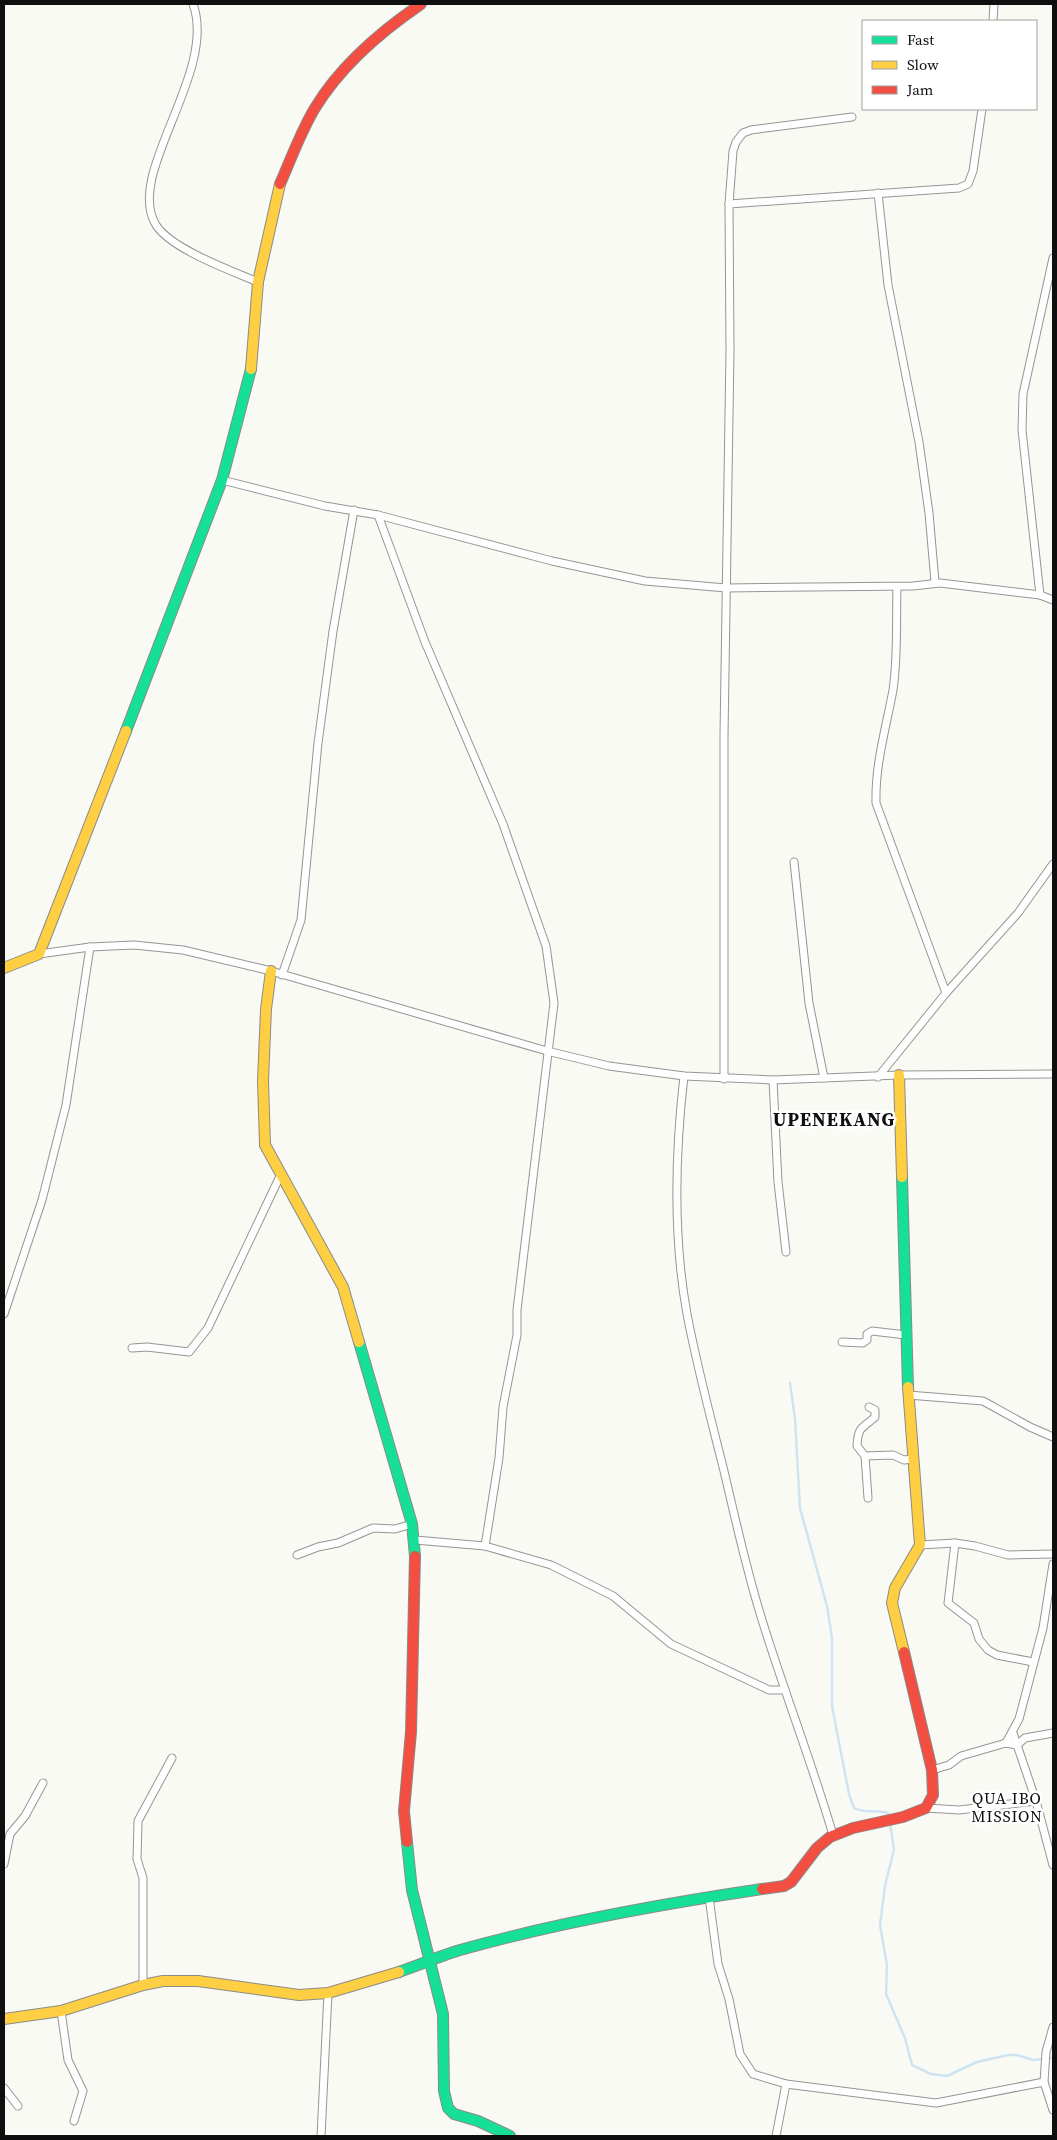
<svg xmlns="http://www.w3.org/2000/svg" width="1057" height="2140" font-family="'Source Serif 4',serif">
	<rect width="100%" height="100%" fill="#fafaf5"/>
	<g fill="none" stroke-linecap="round" stroke-linejoin="round">
		<g stroke="#cfe4f0" stroke-width="2.5">
			<path d="M790 1383 795 1419 800 1508 827 1606 832 1638V1706L849 1794 854 1808C865 1814 876 1809 888 1813L889 1819"/>
			<path d="M890 1824 894 1849 885 1886 880 1925 887 1965 886 1994 905 2038 912 2065 931 2074 947 2076 977 2062 1008 2055H1017L1033 2060 1053 2058"/>
		</g>
		<g stroke="#959593" stroke-width="9">
			<g id="street">
				<path d="M193 4C218 73 124 174 156 225 171 249 232 271 258 282"/>
				<path d="M993 21 994 4"/>
				<path d="M878 193 888 285 919 442 929 513 935 582"/>
				<path d="M729 204 959 188 968 184 973 171 982 109"/>
				<path d="M222 480 325 506 378 515 552 561 645 581 726 588 913 586 940 583 1040 595 1053 600"/>
				<path d="M378 515 425 642 503 824 546 946 554 1003 517 1310V1335L503 1407 499 1458 485 1546"/>
				<path d="M897 587C896 620 898 657 893 690 886 728 875 764 876 803L946 993"/>
				<path d="M1040 595 1022 430 1023 394 1053 258"/>
				<path d="M794 862 809 1003 824 1078"/>
				<path d="M39 954 90 947 134 945 183 950 271 971 547 1051 609 1066 684 1076 773 1080 899 1075 1053 1074"/>
				<path d="M282 975 301 920 318 743 333 631 354 510"/>
				<path d="M684 1076C675 1154 673 1237 687 1314 697 1367 711 1419 724 1471 736 1522 747 1573 763 1623 785 1694 812 1763 833 1835"/>
				<path d="M878 1077 946 993 1018 913 1053 864"/>
				<path d="M724 1079V736L730 351 729 204 733 151 736 142 743 133 751 130 852 117"/>
				<path d="M773 1080 778 1182 786 1252"/>
				<path d="M4 1314 42 1200 66 1105 90 947"/>
				<path d="M842 1342 863 1343 867 1340V1334L872 1331 906 1335"/>
				<path d="M132 1348 147 1347 189 1352 208 1328 281 1174"/>
				<path d="M908 1395 983 1401 1030 1427 1053 1437"/>
				<path d="M865 1456 857 1446C858 1426 862 1429 875 1417V1410L869 1407"/>
				<path d="M868 1498 865 1456 893 1455 904 1460 912 1459"/>
				<path d="M415 1540 485 1546 551 1565 613 1596 671 1644 769 1690H785"/>
				<path d="M955 1543 948 1603 974 1623 979 1639 988 1650 997 1655 1033 1662"/>
				<path d="M920 1545 955 1543 975 1546 1008 1555 1053 1554"/>
				<path d="M297 1555 318 1547 338 1543 373 1528 395 1529 412 1524"/>
				<path d="M1013 1733 1036 1801 1053 1865"/>
				<path d="M1006 1743 1019 1719 1043 1628 1053 1564"/>
				<path d="M932 1770 949 1765 961 1756 1006 1743 1017 1745 1025 1738 1053 1733"/>
				<path d="M926 1808 959 1810 1036 1801"/>
				<path d="M4 1864 10 1834 25 1816 43 1783"/>
				<path d="M709 1897 718 1964 729 1999 740 2054 753 2074 786 2084 936 2103 1044 2082 1053 2110"/>
				<path d="M143 1985V1878L137 1859 138 1821 172 1758"/>
				<path d="M61 2011 68 2060 83 2091 74 2121"/>
				<path d="M1044 2082 1046 2052 1053 2027"/>
				<path d="M4 2088 18 2106"/>
				<path d="M321 2136 328 1993"/>
				<path d="M776 2136 786 2084"/>
			</g>
		</g>
		<g stroke="#8b8b89" stroke-width="12">
			<g id="fast">
				<path d="M126 731 222 480 251 369"/>
				<path d="M902 1177 908 1387"/>
				<path d="M359 1342 412 1524 415 1556"/>
				<path d="M407 1842 412 1890 443 2014 444 2091 448 2108 454 2114 478 2121 510 2136"/>
				<path d="M399 1972C419 1965 440 1956 460 1950 559 1922 661 1904 762 1889"/>
			</g>
		</g>
		<g stroke="#8b8b89" stroke-width="12">
			<g id="slow">
				<path d="M251 369 258 282 280 184"/>
				<path d="M4 968 39 954 126 731"/>
				<path d="M271 971 266 1009 263 1081 265 1145 343 1287 359 1342"/>
				<path d="M899 1075 902 1177"/>
				<path d="M904 1652 892 1603 895 1588 920 1545 908 1387"/>
				<path d="M4 2019 61 2011 143 1985 163 1981H198L299 1995 328 1993 399 1972"/>
			</g>
		</g>
		<g stroke="#8b8b89" stroke-width="12">
			<g id="jam">
				<path d="M280 184C291 159 301 131 315 108 341 65 380 32 421 4"/>
				<path d="M407 1842 404 1811 411 1732 415 1556"/>
				<path d="M762 1889 784 1886 791 1882 817 1848 830 1837 853 1828 903 1817 926 1808 933 1795 932 1770 904 1652"/>
			</g>
		</g>
		<use href="#street" stroke="#fefefe" stroke-width="7"/>
		<use href="#fast" stroke="#16e098" stroke-width="10"/>
		<use href="#slow" stroke="#ffcf43" stroke-width="10"/>
		<use href="#jam" stroke="#f24e42" stroke-width="10"/>
	</g>
	<g text-anchor="middle" stroke-width="5" stroke-linejoin="round" paint-order="stroke">
		<g font-size="16" letter-spacing="1" fill="#0f0f0f" stroke="#fff">
			<text x="1007" y="1804">QUA IBO<tspan x="1007" dy="18">MISSION</tspan></text>
		</g>
		<g font-size="19" font-weight="bold" letter-spacing="1" fill="#0f0f0f" stroke="#fff">
			<text x="834" y="1126">UPENEKANG</text>
		</g>
	</g>
	<rect width="1057" height="2140" fill="none" stroke="#0f0f0f" stroke-width="10"/>
	<rect x="862" y="20" width="175" height="90" fill="#ffffff" stroke="#9f9f9f"/>
	<rect x="872" y="36" width="25" height="8" fill="#16e098" stroke="#9f9f9f"/>
	<text x="907" y="45" font-size="15" fill="#0f0f0f">Fast</text>
	<rect x="872" y="61" width="25" height="8" fill="#ffcf43" stroke="#9f9f9f"/>
	<text x="907" y="70" font-size="15" fill="#0f0f0f">Slow</text>
	<rect x="872" y="86" width="25" height="8" fill="#f24e42" stroke="#9f9f9f"/>
	<text x="907" y="95" font-size="15" fill="#0f0f0f">Jam</text>
</svg>
